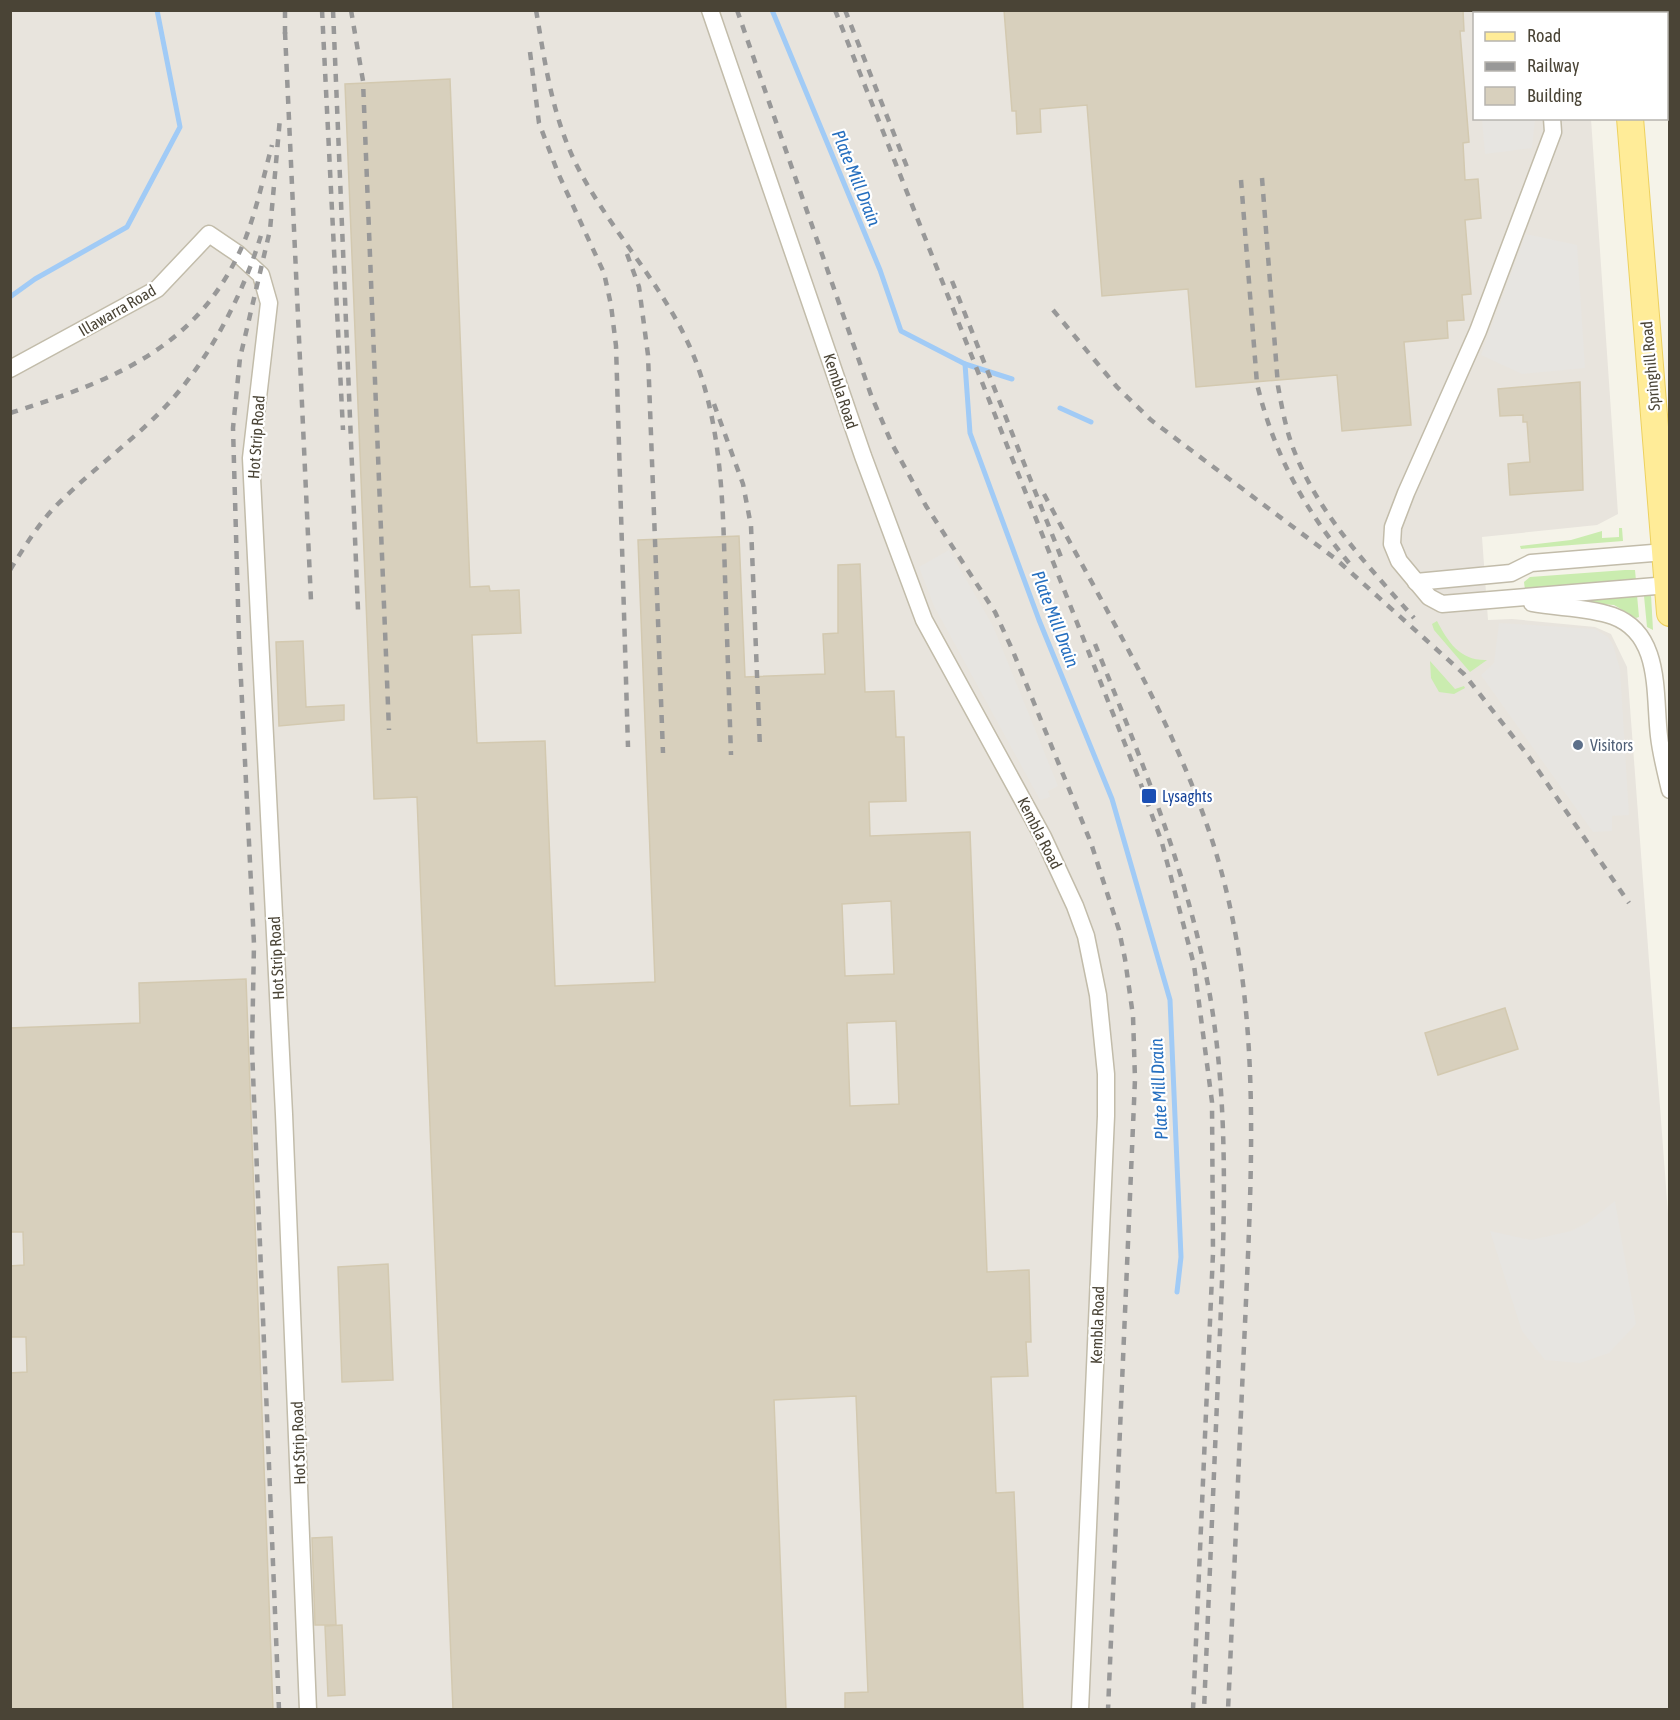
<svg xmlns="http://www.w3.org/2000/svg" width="1680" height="1720" font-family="'Asap Condensed',sans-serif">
	<rect width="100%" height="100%" fill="#f5f3e9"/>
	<path fill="#e8e4dd" d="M11 11H1584V13L1474 14V118L1591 119 1618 514 1597 525 1482 537 1488 620 1512 619 1595 627 1611 634 1627 667 1669 1227V1709L11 1710Z"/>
	<g fill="#caecaf">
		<path d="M1619 528H1622L1623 541 1521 549 1520 546 1571 540 1602 531V538L1619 537Z"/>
		<path d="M1625 570H1635L1636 581 1525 590 1524 582 1530 577Z"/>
		<path d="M1637 595 1639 617 1636 618 1614 605 1556 601Z"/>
		<path d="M1651 595 1653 630 1647 627 1644 596Z"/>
		<path d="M1437 621C1448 642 1460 661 1487 660L1470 672 1434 630 1432 624Z"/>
		<path d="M1430 661 1455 689 1464 686 1465 688 1454 694 1439 692 1431 678Z"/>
	</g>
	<g fill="#e7e5e1">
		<path d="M1473 11H1530V13L1474 14V23Z"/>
		<path d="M1482 119H1535L1532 148 1485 154Z"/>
		<path d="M1526 234 1577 245 1585 368 1522 374 1481 355Z"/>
		<path d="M949 550 993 626 1058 786 1048 791 1050 797 1040 800 934 606 919 567Z"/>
		<path d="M1499 623 1595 629 1608 637 1613 645 1620 669 1629 815 1612 816V831L1593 832 1481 675 1494 663Z"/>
		<path d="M1615 1201 1636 1324 1609 1353 1580 1363 1545 1360 1522 1331 1490 1231 1531 1240 1571 1231 1587 1223Z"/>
	</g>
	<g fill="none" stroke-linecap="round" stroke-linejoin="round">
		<g stroke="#a1cbf6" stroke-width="5">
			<path d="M772 10 880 270 901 331 965 364 970 433 1039 620 1112 799 1170 1000 1181 1257 1177 1292"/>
			<path d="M10 297 35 279 127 227 180 127 157 10"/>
			<path d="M965 364 1012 379"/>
			<path d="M1060 408 1091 422"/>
		</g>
	</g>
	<g fill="#d8d0bd" stroke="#d3c9b0" stroke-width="1.5" fill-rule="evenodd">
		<path d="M1004 10H1463L1464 31H1460L1469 142 1463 143 1465 180 1478 179 1481 218 1465 220 1471 294 1462 295 1464 320 1447 321 1448 338 1404 342 1411 425 1342 431 1337 375 1196 387 1188 289 1102 296 1087 105 1040 109 1041 132 1017 134 1016 111H1012Z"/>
		<path d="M450 79 470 587 489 586 490 591 519 590 521 633 472 635 477 743 545 741 555 986 655 982 638 540 739 536 745 677 825 674 823 634 838 633V565L860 564 865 692 894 691 896 737H904L906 801 869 802 870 836 970 832 987 1272 1029 1270 1031 1342H1026L1028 1376 991 1377 996 1493 1014 1492 1023 1710H845V1693L868 1692 856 1396 774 1400 786 1710H453L417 797 374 799 345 84ZM891 901 894 974 845 976 842 904ZM896 1021 899 1104 850 1106 847 1023Z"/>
		<path d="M1580 382 1583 490 1510 495 1508 464 1530 462 1527 422H1523V415L1500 416 1498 389Z"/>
		<path d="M303 641 306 707 344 705V720L279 726 276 642Z"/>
		<path d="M246 979 273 1710H10V1373L27 1372 26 1337H10V1266L24 1265 23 1232H10V1028L140 1023 139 983Z"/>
		<path d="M1505 1008 1518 1049 1438 1075 1425 1033Z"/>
		<path d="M388 1264 393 1380 342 1382 338 1267Z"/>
		<path d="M332 1537 336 1625H315L312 1538Z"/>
		<path d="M342 1625 345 1695 328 1696 325 1626Z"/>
	</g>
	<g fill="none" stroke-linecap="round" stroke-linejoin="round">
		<g stroke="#c2bcaa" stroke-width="19">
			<g id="street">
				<path d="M710 10 863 456 924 620 1043 837 1075 906 1086 936 1098 995 1106 1074V1116L1080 1710"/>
				<path d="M1546 10V14"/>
				<path d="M1552 118 1553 132 1478 331 1406 493 1393 527 1392 544 1399 561 1429 597 1442 604 1668 585"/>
				<path d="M10 369 157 289 209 234 237 253 261 275 269 303 251 458 284 1114 308 1710"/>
				<path d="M1416 582 1511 573 1531 563 1665 552"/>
				<path d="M1532 603C1558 608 1588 607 1613 616 1662 634 1654 694 1659 736 1661 754 1666 773 1670 790"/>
			</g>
		</g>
		<g stroke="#edd15f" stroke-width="28">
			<g id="primary">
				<path d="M1621 10V14"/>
				<path d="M1668 10 1670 31"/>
				<path d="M1630 118 1670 613"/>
			</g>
		</g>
		<use href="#street" stroke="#fff" stroke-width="16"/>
		<use href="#primary" stroke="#ffec98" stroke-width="26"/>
		<g stroke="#989898" stroke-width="4.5" stroke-dasharray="8 8" stroke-linecap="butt">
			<path d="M285 10V38"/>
			<path d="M322 10 343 430"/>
			<path d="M333 10 358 610"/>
			<path d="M351 10 363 81 389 730"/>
			<path d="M536 10C545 63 552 115 576 164 612 235 673 294 699 370 722 436 723 509 725 577 727 636 729 696 731 755"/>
			<path d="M737 10 871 395 892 444 926 506 995 612 1012 649 1091 843 1119 930 1125 959 1133 1016 1135 1079 1108 1710"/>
			<path d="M835 10 1140 782 1162 843 1194 965 1212 1102 1213 1253 1193 1710"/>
			<path d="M845 10 909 172"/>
			<path d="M285 32 311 601"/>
			<path d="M530 52 539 123 558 173 604 273 611 305 616 346 628 747"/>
			<path d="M1262 178 1278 386C1282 408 1286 431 1295 453 1320 516 1370 568 1414 618"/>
			<path d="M1241 180 1257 384C1274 454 1303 507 1349 563"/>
			<path d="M627 254 639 287 648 355 663 753"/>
			<path d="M952 281 1061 557"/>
			<path d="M1053 310 1117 387 1151 420 1337 560 1464 674 1529 757 1629 903"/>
			<path d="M714 404 743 484 751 526 760 749"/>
			<path d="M10 413C115 380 202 347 246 237 257 208 264 175 272 145"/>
			<path d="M1044 494C1104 608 1172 717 1212 840 1263 998 1252 1160 1245 1324 1239 1452 1234 1581 1228 1710"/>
			<path d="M10 570C23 549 36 528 52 510 87 473 131 443 166 406 210 359 244 293 262 232"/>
			<path d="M1095 644C1141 759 1188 872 1210 996 1230 1114 1224 1236 1219 1355 1214 1473 1209 1591 1204 1710"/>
			<path d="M279 1710 252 1049 254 944 239 640 233 428 240 358 270 230 280 118"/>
		</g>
	</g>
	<circle fill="#5c6f8a" stroke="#fff" stroke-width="2" cx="1578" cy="745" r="6"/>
	<rect fill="#1a4fb4" stroke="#fff" stroke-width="2" x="1141" y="788" width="16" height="16" rx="3"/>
	<g text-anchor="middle" stroke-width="4.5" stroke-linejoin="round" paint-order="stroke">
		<g font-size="16" fill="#4a4436" stroke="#fff">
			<text transform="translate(117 310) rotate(-30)" y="6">Illawarra Road</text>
			<text transform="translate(1650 366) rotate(-95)" y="6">Springhill Road</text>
			<text transform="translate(841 391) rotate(72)" y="6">Kembla Road</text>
			<text transform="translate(256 437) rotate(-86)" y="6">Hot Strip Road</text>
			<text transform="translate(1040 833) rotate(63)" y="6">Kembla Road</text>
			<text transform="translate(276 958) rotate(-93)" y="6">Hot Strip Road</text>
			<text transform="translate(1097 1325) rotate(-88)" y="6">Kembla Road</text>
			<text transform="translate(298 1443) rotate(-92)" y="6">Hot Strip Road</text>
		</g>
		<g font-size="16" fill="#4e5e75" stroke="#fff" text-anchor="start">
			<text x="1590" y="751">Visitors</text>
		</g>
		<g font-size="16" fill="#164399" stroke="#fff" text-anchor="start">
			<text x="1162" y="802">Lysaghts</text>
		</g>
		<g font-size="18" font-style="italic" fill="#266fbf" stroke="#fff">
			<text transform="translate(856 178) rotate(68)" y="6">Plate Mill Drain</text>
			<text transform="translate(1055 619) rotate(69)" y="6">Plate Mill Drain</text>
			<text transform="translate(1159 1089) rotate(-93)" y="6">Plate Mill Drain</text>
		</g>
	</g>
	<rect width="1680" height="1720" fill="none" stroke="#4a4436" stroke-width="24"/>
	<rect x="1473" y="12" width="195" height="108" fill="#ffffff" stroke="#b7b4af" stroke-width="1.5"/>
	<rect x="1485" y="32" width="30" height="9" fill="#ffec98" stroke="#b7b4af" stroke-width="1.5"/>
	<text x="1527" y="42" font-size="18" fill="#4a4436">Road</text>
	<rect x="1485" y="62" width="30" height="9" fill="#989898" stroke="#b7b4af" stroke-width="1.5"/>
	<text x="1527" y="72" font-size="18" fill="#4a4436">Railway</text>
	<rect x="1485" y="87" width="30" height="18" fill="#d8d0bd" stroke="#b7b4af" stroke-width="1.5"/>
	<text x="1527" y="102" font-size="18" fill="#4a4436">Building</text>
</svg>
